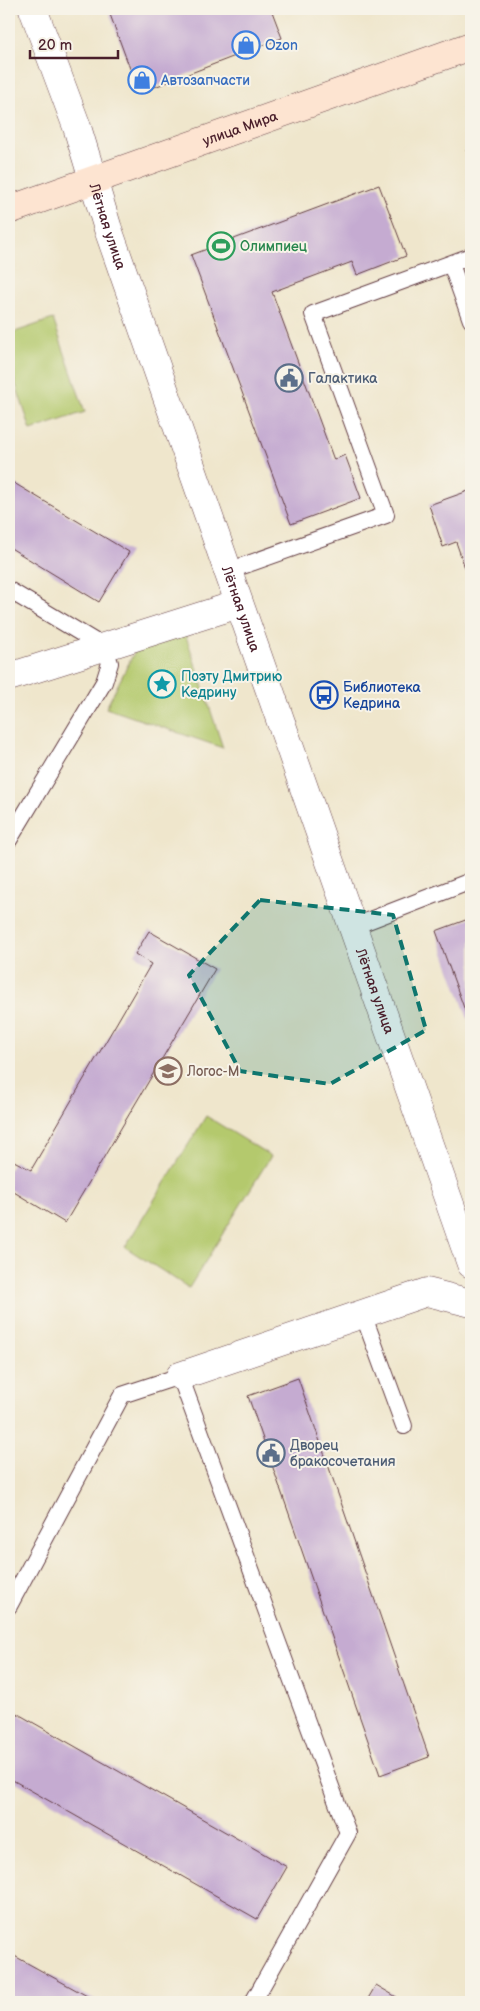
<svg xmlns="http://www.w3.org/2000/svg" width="480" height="2011" font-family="'Balsamiq Sans',sans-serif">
	<rect width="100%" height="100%" fill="#f7f3e8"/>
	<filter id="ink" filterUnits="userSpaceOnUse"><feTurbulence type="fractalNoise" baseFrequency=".02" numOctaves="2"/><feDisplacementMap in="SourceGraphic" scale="10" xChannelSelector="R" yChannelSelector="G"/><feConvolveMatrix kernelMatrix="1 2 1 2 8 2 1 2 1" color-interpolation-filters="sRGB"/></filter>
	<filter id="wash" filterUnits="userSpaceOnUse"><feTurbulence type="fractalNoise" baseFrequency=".0096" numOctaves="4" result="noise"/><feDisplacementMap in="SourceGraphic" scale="20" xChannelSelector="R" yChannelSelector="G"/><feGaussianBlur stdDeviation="1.12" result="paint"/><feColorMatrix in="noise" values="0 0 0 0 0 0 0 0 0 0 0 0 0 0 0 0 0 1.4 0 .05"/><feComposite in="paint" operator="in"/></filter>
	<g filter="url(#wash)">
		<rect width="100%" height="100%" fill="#efe6cc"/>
		<g fill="#b4c96d" stroke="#7f744c">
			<path d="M53 319 85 412 31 430 9 364V334Z"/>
			<path d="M185 633 223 748 106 708 136 649Z"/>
			<path d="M206 1116 271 1156 189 1288 125 1247Z"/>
		</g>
		<g id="blocks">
			<g fill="#c5abd1">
				<path d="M108 9H174L176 13 187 9H271L282 38 139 93Z"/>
				<path d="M355 9H371L357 14Z"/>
				<path d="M471 148V166L466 150Z"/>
				<path d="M379 185 406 256 357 275 352 262 272 292 334 460 345 455 361 498 291 524 191 255Z"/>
				<path d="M9 480 129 552 99 602 9 547Z"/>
				<path d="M471 490V585L456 542 443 547 429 505Z"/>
				<path d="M471 918V1027L436 931Z"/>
				<path d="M149 931 215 969 65 1223 9 1189V1170L14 1161 31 1170 151 964 135 954Z"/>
				<path d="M298 1378 429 1757 380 1775 248 1396Z"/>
				<path d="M11 1710 287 1867 257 1919 9 1778V1715Z"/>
				<path d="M9 1953 98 2002H9Z"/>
				<path d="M376 1985 405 2002H366Z"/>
			</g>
		</g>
	</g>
	<g filter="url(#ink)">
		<use href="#blocks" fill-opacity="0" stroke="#633d43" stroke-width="1"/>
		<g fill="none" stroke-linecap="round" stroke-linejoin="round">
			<g stroke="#633d43" stroke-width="18">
				<g id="service">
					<path d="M451 264 471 320"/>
					<path d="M228 571 386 515 313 314 471 256"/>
					<path d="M9 590 104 647 110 663 104 682 9 840"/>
					<path d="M352 927 471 881"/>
					<path d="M363 1314 404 1426"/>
					<path d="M9 1606 122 1395 180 1376 348 1833 253 2002"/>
				</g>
			</g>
			<g stroke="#633d43" stroke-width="29">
				<g id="minor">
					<path d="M9 677 239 604"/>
					<path d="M180 1376 427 1292 471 1303"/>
				</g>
			</g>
			<g stroke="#633d43" stroke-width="29">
				<g id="tertiary">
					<path id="s1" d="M33 9 77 127 108 229 471 1264"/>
				</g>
			</g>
			<g stroke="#633d43" stroke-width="29">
				<g id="secondary">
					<path id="s2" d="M9 210 471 46"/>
				</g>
			</g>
			<use href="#service" stroke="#fff" stroke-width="16"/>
			<use href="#minor" stroke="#fff" stroke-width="28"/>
			<use href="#tertiary" stroke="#fff" stroke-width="28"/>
			<use href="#secondary" stroke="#fde4d1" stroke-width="28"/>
		</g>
	</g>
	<path fill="#0f766e" fill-opacity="0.2" stroke="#0f766e" stroke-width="4" stroke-dasharray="10 6" stroke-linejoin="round" d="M260 900 393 915 426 1030 330 1084 240 1071 189 975Z"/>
	<defs>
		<g id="shop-ring" transform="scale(1.4375)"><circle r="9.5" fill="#f7f3e8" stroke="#3f7fe0" stroke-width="1.5"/><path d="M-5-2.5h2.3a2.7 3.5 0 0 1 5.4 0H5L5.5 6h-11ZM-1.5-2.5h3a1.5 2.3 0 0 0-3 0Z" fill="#3f7fe0"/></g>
		<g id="stadium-ring" transform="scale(1.4375)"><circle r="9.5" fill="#f7f3e8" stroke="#2e9e5b" stroke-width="1.5"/><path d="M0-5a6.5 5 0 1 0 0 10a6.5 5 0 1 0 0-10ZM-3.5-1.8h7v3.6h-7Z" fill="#2e9e5b"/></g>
		<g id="civic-ring" transform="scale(1.4375)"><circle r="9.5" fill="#f7f3e8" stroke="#5c6f8a" stroke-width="1.5"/><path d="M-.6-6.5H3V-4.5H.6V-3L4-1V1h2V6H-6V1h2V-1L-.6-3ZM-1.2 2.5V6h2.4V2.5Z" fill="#5c6f8a"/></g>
		<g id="sight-ring" transform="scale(1.4375)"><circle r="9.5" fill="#f7f3e8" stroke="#0f9aa8" stroke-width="1.5"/><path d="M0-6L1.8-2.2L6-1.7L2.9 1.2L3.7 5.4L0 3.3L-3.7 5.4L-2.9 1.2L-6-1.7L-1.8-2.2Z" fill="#0f9aa8"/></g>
		<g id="bus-ring" transform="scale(1.4375)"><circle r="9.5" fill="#f7f3e8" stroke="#1a4fb4" stroke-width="1.5"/><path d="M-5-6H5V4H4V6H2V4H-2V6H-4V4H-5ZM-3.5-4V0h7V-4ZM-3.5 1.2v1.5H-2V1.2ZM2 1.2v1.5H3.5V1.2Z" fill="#1a4fb4"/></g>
		<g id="school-ring" transform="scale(1.4375)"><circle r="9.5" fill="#f7f3e8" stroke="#8d6e63" stroke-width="1.5"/><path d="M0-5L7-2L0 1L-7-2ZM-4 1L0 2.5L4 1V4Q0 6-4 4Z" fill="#8d6e63"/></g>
	</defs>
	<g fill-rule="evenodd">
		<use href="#shop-ring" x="246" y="45"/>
		<use href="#shop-ring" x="142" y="80"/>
		<use href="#stadium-ring" x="221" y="246"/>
		<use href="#civic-ring" x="289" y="378"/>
		<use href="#sight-ring" x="162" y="684"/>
		<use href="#bus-ring" x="324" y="695"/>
		<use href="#school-ring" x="168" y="1071"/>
		<use href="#civic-ring" x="271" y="1453"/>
	</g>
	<g text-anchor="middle" stroke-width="4" stroke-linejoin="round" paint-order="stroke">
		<g font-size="14" fill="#366cbe" stroke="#f7f3e8" text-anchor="start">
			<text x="265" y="50">Ozon</text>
			<text x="161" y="85">Автозапчасти</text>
		</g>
		<g font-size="14" fill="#4a1f2b" stroke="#f7f3e8">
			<text dy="5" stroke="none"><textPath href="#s2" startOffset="245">улица Мира</textPath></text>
			<text dy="5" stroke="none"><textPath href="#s1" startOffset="230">Лётная улица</textPath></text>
			<text dy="5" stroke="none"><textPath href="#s1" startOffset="635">Лётная улица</textPath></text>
			<text dy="5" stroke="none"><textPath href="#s1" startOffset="1040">Лётная улица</textPath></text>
		</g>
		<g font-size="14" fill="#27864d" stroke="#f7f3e8" text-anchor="start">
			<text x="240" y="251">Олимпиец</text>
		</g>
		<g font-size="14" fill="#4e5e75" stroke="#f7f3e8" text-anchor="start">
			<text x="308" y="383">Галактика</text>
			<text x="290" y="1450">Дворец<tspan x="290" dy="16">бракосочетания</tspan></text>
		</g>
		<g font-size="14" fill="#0d838f" stroke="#f7f3e8" text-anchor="start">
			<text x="181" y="681">Поэту Дмитрию<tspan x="181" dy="16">Кедрину</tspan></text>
		</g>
		<g font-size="14" fill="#164399" stroke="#f7f3e8" text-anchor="start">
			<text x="343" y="692">Библиотека<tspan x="343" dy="16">Кедрина</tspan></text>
		</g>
		<g font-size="14" fill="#785e54" stroke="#f7f3e8" text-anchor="start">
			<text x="187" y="1076">Логос-М</text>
		</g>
	</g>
	<rect width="480" height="2011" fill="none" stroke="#f7f3e8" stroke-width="30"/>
	<path d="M30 50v8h88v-8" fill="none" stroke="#4a1f2b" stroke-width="2.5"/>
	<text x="38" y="50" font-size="15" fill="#4a1f2b" stroke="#f7f3e8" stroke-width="4" paint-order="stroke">20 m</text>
</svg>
